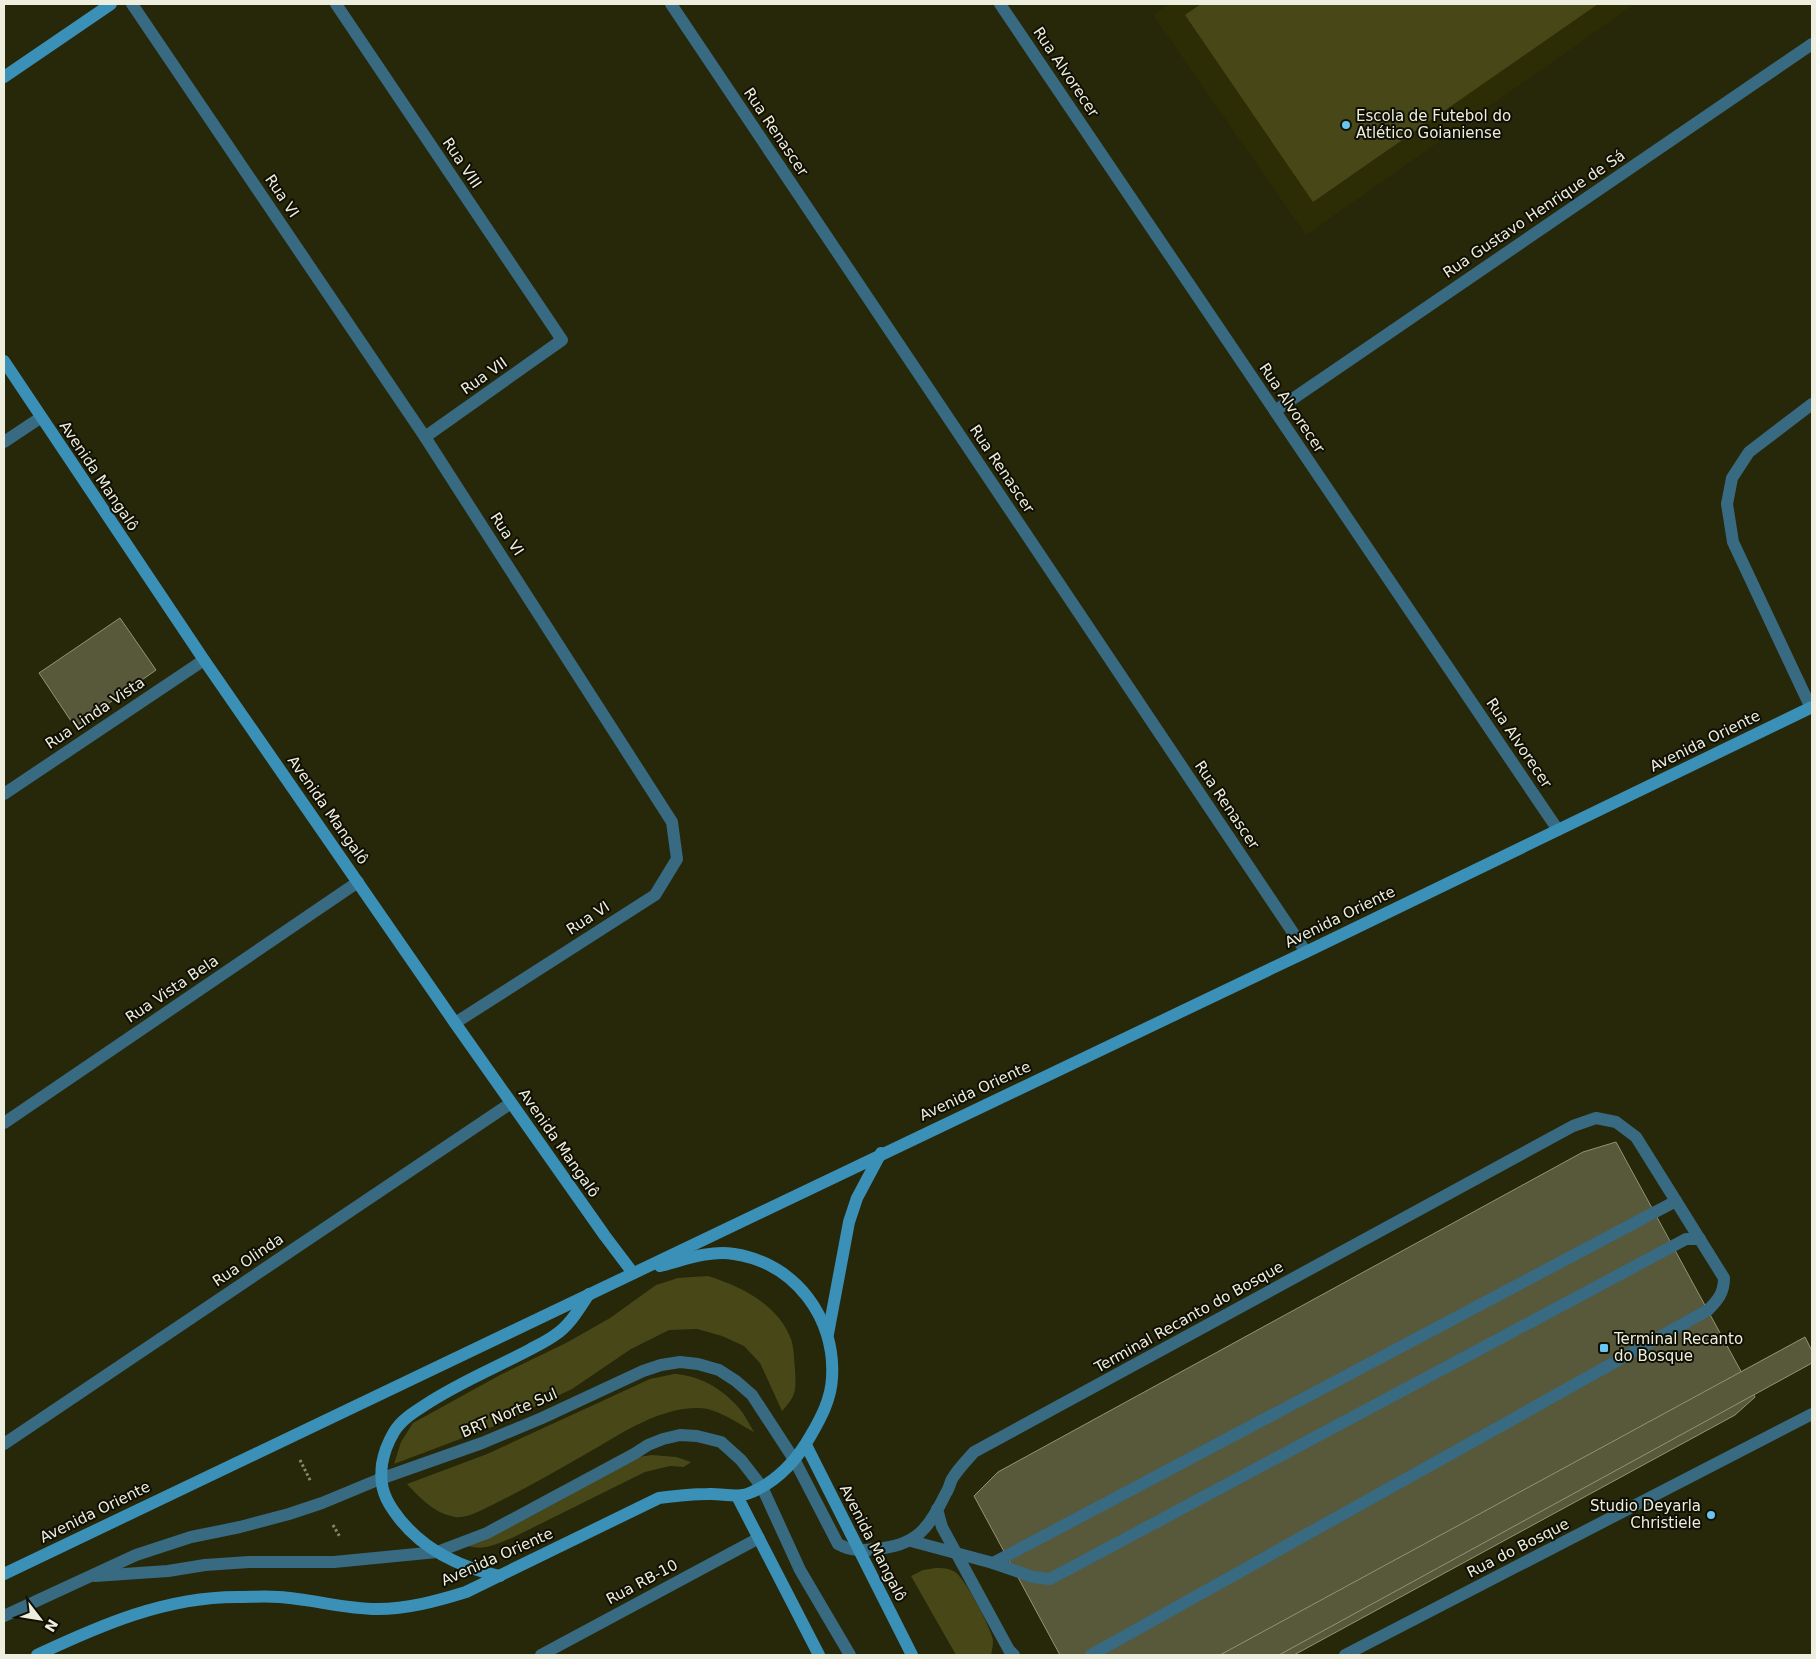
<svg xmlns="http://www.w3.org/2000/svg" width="1816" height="1659" font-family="'DejaVu Sans',sans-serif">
	<rect width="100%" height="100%" fill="#272709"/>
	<path fill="#2d2d05" d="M1170 4H1635L1306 235 1153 15Z"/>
	<g fill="#474718">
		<path d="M1201 4H1598L1313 202 1185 15Z"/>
		<path d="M708 1276C740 1286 778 1304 791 1339 794 1348 794 1359 795 1369 796 1390 797 1395 782 1411L760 1363 744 1346 722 1336 697 1329 669 1330 631 1349 572 1389 492 1427 394 1464 401 1442 413 1423 500 1375 566 1343 610 1318 656 1285 678 1278Z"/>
		<path d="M674 1374C699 1375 723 1389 739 1408 745 1415 749 1424 754 1432 739 1424 715 1407 698 1408 659 1408 624 1432 591 1451 559 1469 527 1488 494 1504 483 1509 468 1519 455 1517 434 1513 420 1498 407 1484L487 1454 650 1379Z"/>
		<path d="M652 1455 676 1457 691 1462 684 1467 670 1466 645 1472 512 1538C496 1544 482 1552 465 1545L638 1457Z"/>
		<path d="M936 1568C942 1568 949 1568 955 1572 965 1578 991 1628 993 1640 993 1645 992 1651 991 1655H956L911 1576 923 1570Z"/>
	</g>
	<g fill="#58593a" stroke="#929472">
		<path d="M120 618 156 670 75 727 39 673Z"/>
		<path d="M1616 1142 1755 1397 1735 1415 1294 1655H1060L974 1496 998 1472 1583 1152Z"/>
		<path d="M1805 1337 1812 1351V1363L1279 1655H1220Z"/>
	</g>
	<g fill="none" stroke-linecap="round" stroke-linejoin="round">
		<g stroke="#878870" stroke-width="3" stroke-dasharray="2.5 2.5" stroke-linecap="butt">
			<path d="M300 1460 311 1482"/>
			<path d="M333 1525 340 1537"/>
		</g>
		<g stroke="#386a82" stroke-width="12">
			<path d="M937 1509 942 1527 1009 1650 1014 1655"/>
			<path d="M911 1541 993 1563 1033 1577 1050 1579 1686 1239H1700"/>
			<path d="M993 1563 1676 1201 1724 1278C1724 1293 1718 1300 1708 1310L1091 1655"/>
			<path d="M95 1576 168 1571 205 1565 249 1562H334L437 1552 487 1533 634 1454 648 1445 663 1439 680 1435 697 1436 721 1442 741 1460 762 1487 800 1570 850 1655"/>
			<path d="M4 1616 136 1555 191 1537 240 1527 289 1514 322 1503 380 1479 482 1443 542 1418 643 1371 661 1365 680 1362 698 1364 719 1370 736 1381 752 1395 795 1461 838 1544C851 1551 861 1551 875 1549 917 1546 929 1528 946 1493 949 1489 950 1483 952 1479 958 1469 966 1461 974 1452L1573 1126 1596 1118 1616 1122 1636 1137 1676 1201"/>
		</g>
		<g stroke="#386a82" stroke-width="12">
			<path d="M132 4 425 437 672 822 677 859 655 895 455 1023"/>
			<path d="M336 4 562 340 425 437"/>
			<path d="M671 4 1306 952"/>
			<path d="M1000 4 1558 830"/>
			<path d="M1275 411 1812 44"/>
			<path d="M4 442 40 418"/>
			<path d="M1811 708 1733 542 1727 504 1732 478 1749 452 1812 404"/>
			<path d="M4 794 204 660"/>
			<path d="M4 1123 358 882"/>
			<path d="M4 1444 511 1103"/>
			<path d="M541 1655 759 1538"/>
			<path d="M1345 1655 1812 1414"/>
		</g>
		<g stroke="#3b90b7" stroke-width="12">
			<path d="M4 77 111 4"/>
			<path d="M4 361 204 660 455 1023 605 1236 633 1273"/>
			<path d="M828 1334 849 1222 857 1198 881 1153"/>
			<path d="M806 1445 912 1655"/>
			<path d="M737 1496 819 1655"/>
			<path d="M4 1574 1306 952 1812 707"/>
			<path d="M500 1576C458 1567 418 1547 393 1510 382 1494 380 1482 382 1464 384 1452 388 1442 394 1432 401 1420 414 1412 425 1405 458 1383 495 1368 529 1350 538 1345 547 1341 555 1335 570 1325 579 1309 589 1294"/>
			<path d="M37 1655C101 1625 165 1597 237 1597 251 1597 265 1596 279 1597 312 1599 344 1609 377 1609 408 1609 437 1601 466 1592L659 1498C675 1496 691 1494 708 1494 723 1493 738 1499 752 1492 779 1480 797 1460 811 1435 821 1418 831 1399 832 1378 836 1318 795 1263 734 1254 709 1250 684 1260 660 1266"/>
		</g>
	</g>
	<g fill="#68c4f0" stroke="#0f0f04" stroke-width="2">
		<circle cx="1346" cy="125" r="5"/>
		<rect x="1599" y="1343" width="10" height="10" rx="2.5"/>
		<circle cx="1711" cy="1515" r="5"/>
	</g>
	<g text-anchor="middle" stroke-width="4" stroke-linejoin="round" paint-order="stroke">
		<g font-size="15" fill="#edeedd" stroke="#0f0f04">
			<text transform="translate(1066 72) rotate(56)" y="5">Rua Alvorecer</text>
			<text transform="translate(776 132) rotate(56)" y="5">Rua Renascer</text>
			<text transform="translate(462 163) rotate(56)" y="5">Rua VIII</text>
			<text transform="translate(282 196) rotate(56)" y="5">Rua VI</text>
			<text transform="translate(1534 214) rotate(-34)" y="5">Rua Gustavo Henrique de Sá</text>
			<text transform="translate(484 376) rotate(-35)" y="5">Rua VII</text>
			<text transform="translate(1292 408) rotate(56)" y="5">Rua Alvorecer</text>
			<text transform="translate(1002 469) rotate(56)" y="5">Rua Renascer</text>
			<text transform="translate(99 476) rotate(56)" y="5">Avenida Mangalô</text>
			<text transform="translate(507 534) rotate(57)" y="5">Rua VI</text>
			<text transform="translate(95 713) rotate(-34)" y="5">Rua Linda Vista</text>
			<text transform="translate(1705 741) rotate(-26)" y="5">Avenida Oriente</text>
			<text transform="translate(1519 743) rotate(56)" y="5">Rua Alvorecer</text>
			<text transform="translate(1227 805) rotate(56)" y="5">Rua Renascer</text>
			<text transform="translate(328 810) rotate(55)" y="5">Avenida Mangalô</text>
			<text transform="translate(1340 917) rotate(-26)" y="5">Avenida Oriente</text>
			<text transform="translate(588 918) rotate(-33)" y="5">Rua VI</text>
			<text transform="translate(172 989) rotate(-34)" y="5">Rua Vista Bela</text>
			<text transform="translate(975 1091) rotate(-25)" y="5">Avenida Oriente</text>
			<text transform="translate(559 1143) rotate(55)" y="5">Avenida Mangalô</text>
			<text transform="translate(248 1260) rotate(-34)" y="5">Rua Olinda</text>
			<text transform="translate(1189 1317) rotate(-29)" y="5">Terminal Recanto do Bosque</text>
			<text transform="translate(509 1413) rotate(-23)" y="5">BRT Norte Sul</text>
			<text transform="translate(95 1512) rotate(-26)" y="5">Avenida Oriente</text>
			<text transform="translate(873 1543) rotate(63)" y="5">Avenida Mangalô</text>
			<text transform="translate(1518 1548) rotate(-27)" y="5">Rua do Bosque</text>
			<text transform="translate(497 1557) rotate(-24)" y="5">Avenida Oriente</text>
			<text transform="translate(642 1582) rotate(-28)" y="5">Rua RB-10</text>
		</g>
		<g font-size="15" fill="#edeedd" stroke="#0f0f04" text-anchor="start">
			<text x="1356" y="121">Escola de Futebol do<tspan x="1356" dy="17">Atlético Goianiense</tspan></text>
			<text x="1614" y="1344">Terminal Recanto<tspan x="1614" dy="17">do Bosque</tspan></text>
			<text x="1701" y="1511" text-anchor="end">Studio Deyarla<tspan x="1701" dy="17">Christiele</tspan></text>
		</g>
	</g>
	<rect width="1816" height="1659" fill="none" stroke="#edeedd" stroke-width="10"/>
	<g transform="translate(40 1619) rotate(121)" stroke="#0f0f04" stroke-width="4" paint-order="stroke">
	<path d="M0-4L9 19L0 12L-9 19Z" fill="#edeedd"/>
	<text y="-8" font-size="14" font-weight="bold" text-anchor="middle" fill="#edeedd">N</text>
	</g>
</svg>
